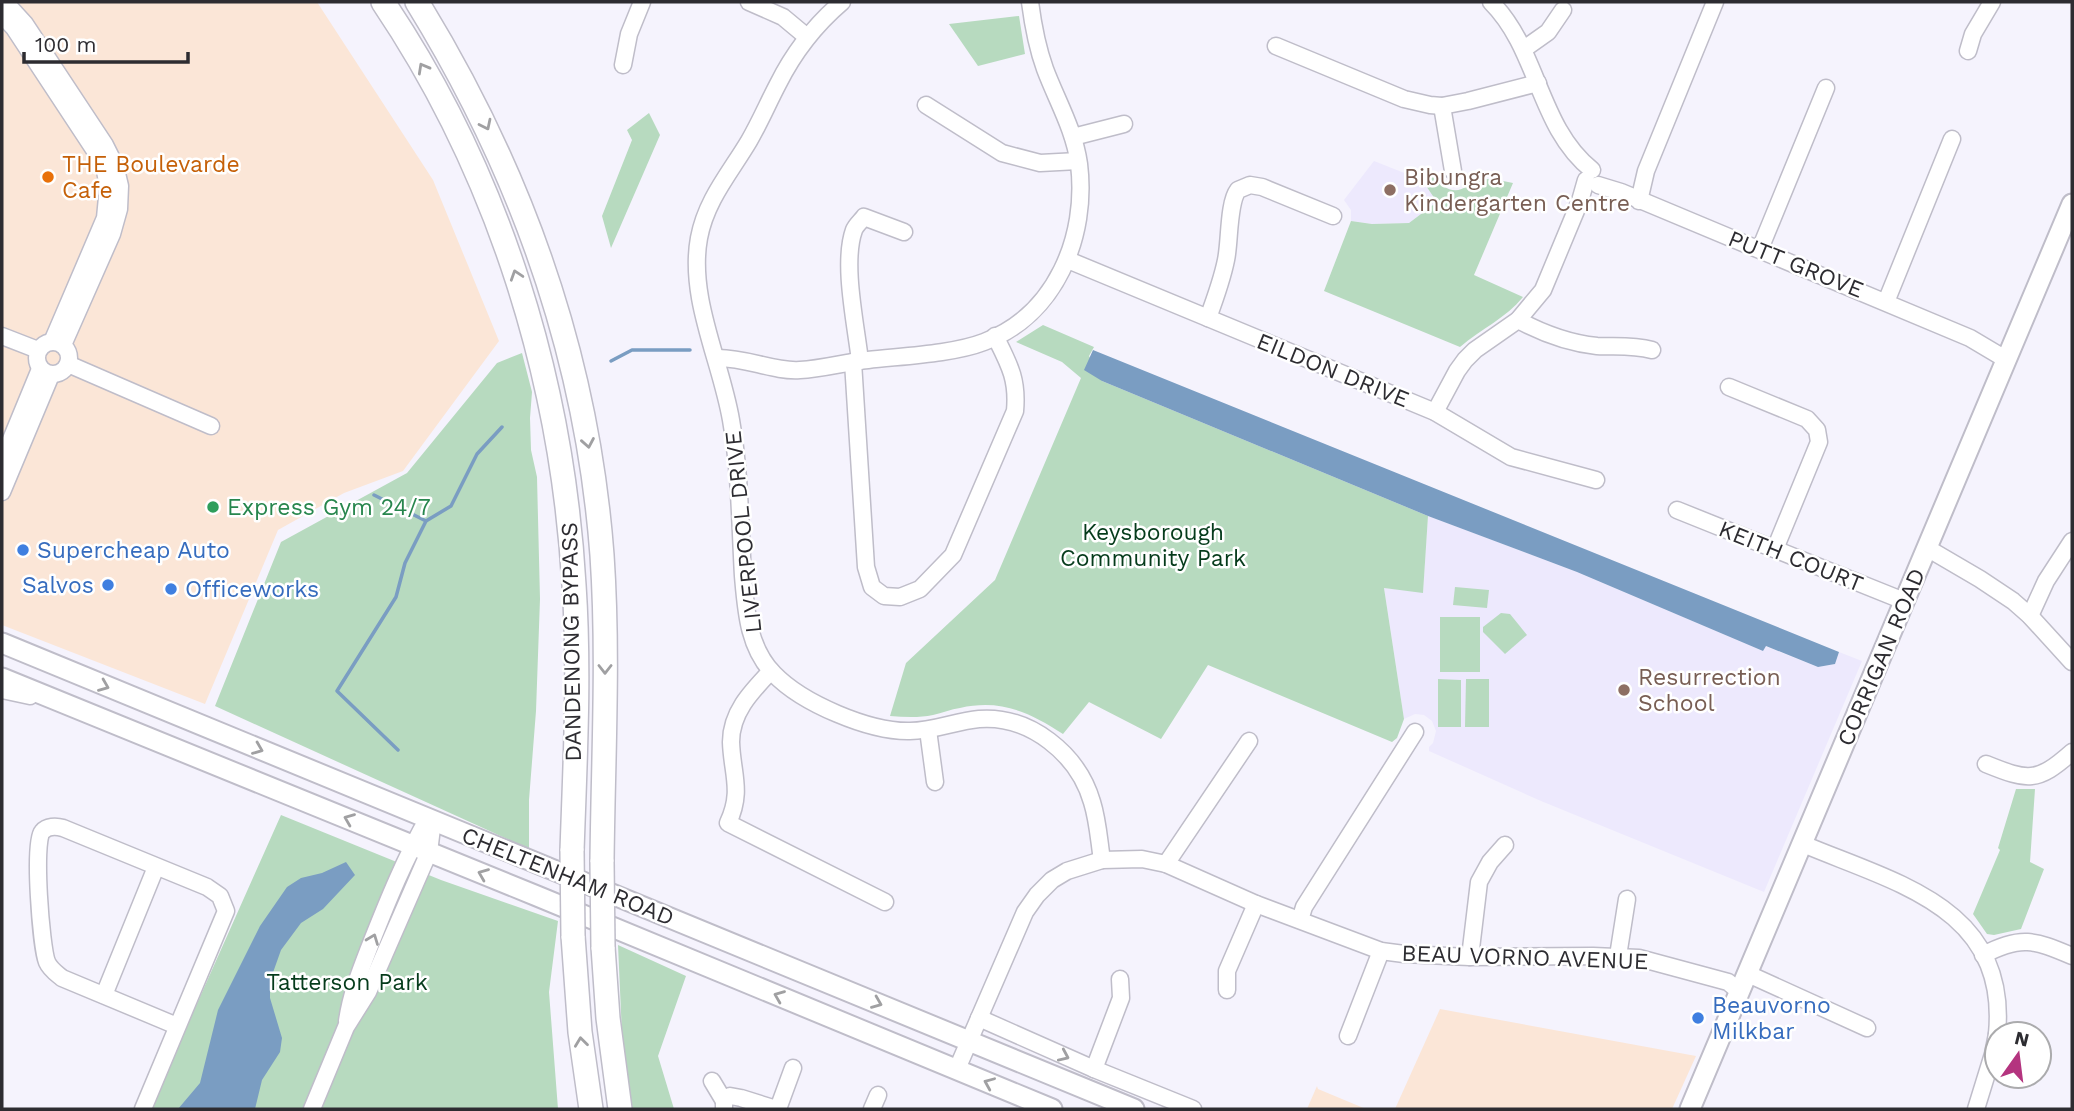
<svg xmlns="http://www.w3.org/2000/svg" width="2074" height="1111" font-family="'Work Sans',sans-serif">
	<rect width="100%" height="100%" fill="#f5f3fd"/>
	<g fill="#fbe6d7">
		<path d="M2 2H317L433 180 499 341 403 471 344 493 278 530 205 704 2 625Z"/>
		<path d="M1440 1009 1696 1056 1672 1109H1395Z"/>
		<path d="M1317 1086 1318 1089 1366 1109H1307Z"/>
	</g>
	<g fill="#ede9fd">
		<path d="M1374 161 1422 180 1437 202 1409 223 1372 224 1351 221V210L1344 200Z"/>
		<path d="M1428 516 1577 572 1763 651 1765 646 1818 667 1835 664 1839 652 1862 661 1764 892 1541 801 1429 751V747L1433 743 1436 731 1432 721 1424 715 1415 714 1404 719 1384 588 1423 592Z"/>
	</g>
	<g fill="#b7dabf">
		<path d="M1019 16 1025 54 978 66 949 24Z"/>
		<path d="M649 113 660 135 611 248 602 216 632 140 627 130Z"/>
		<path d="M1434 177C1443 188 1455 196 1468 185 1474 180 1470 180 1478 179 1489 178 1502 181 1513 183L1474 275 1523 297C1506 318 1481 329 1460 347L1324 291 1351 221 1372 224 1409 223 1437 202 1422 180Z"/>
		<path d="M1043 325 1094 347 1089 356 1102 381 1428 516 1423 593 1384 588 1404 719 1397 738 1392 742 1208 665 1161 739 1089 702 1063 734C1029 712 1001 699 960 708 951 709 942 713 933 715 919 718 904 717 890 716L906 663 995 580 1081 378 1062 362 1016 342Z"/>
		<path d="M522 353 532 392 530 418 531 450 537 477 540 599 536 711 529 800V849L215 706 281 542 407 473 497 363Z"/>
		<path d="M1455 587 1489 590 1487 608 1453 605Z"/>
		<path d="M1501 613 1510 614 1527 635 1505 654 1483 632V627Z"/>
		<rect x="1440" y="617" width="40" height="55"/>
		<path d="M1438 679 1461 680V727H1438Z"/>
		<path d="M1466 679H1489V727H1465Z"/>
		<path d="M2016 789H2035L2030 862 2044 869 2021 929 1994 935 1987 934 1973 914 2000 850 1998 848Z"/>
		<path d="M281 815 441 880 558 921 549 992 558 1109H150Z"/>
		<path d="M618 945 686 976 658 1056 674 1109H632L624 1080Z"/>
	</g>
	<g fill="#7a9dc2">
		<path d="M1093 350 1839 652 1835 664 1818 667 1766 646 1763 651 1577 572 1428 516 1102 381 1084 370Z"/>
		<path d="M346 862 355 875 323 909 301 923 281 950 270 981V998L282 1038 280 1052 262 1080 255 1109H178L200 1083 218 1010 260 926 287 887 301 878 322 873Z"/>
	</g>
	<g fill="none" stroke-linecap="round" stroke-linejoin="round">
		<g stroke="#7a9dc2" stroke-width="3.5">
			<path d="M611 361 632 350H690"/>
			<path d="M374 495 426 521"/>
			<path d="M398 750 337 691 396 597 405 563 426 521 451 506 477 454 502 427"/>
		</g>
		<g stroke="#bfbdc9" stroke-width="19">
			<g id="minor">
				<path d="M5 2 25 24 105 145 115 165 120 186 119 209 112 234 63 345"/>
				<path d="M749 2 783 17 807 37"/>
				<path d="M842 2C815 25 794 52 778 84 768 103 760 122 749 141 730 173 706 200 699 238 688 298 721 361 731 420 740 471 740 524 743 576 746 610 748 648 774 674 802 703 869 732 910 731 934 731 956 721 979 719 1030 715 1078 754 1092 802 1098 821 1099 841 1102 860"/>
				<path d="M1491 2C1539 50 1538 127 1592 170"/>
				<path d="M2 15 14 28 97 154 105 171 108 187 105 218 52 342"/>
				<path d="M1276 46 1404 99 1430 105 1442 106 1468 101 1538 83"/>
				<path d="M1524 49 1548 32 1563 10"/>
				<path d="M1968 51 1973 34 1992 2"/>
				<path d="M623 65 629 34 642 2"/>
				<path d="M926 105 1002 153 1040 163 1078 161"/>
				<path d="M1442 106 1453 171"/>
				<path d="M1073 137 1124 124"/>
				<path d="M1598 185 1621 192 1970 338 2007 360"/>
				<path d="M1639 201 1646 171 1715 2"/>
				<path d="M1760 249 1826 88"/>
				<path d="M1068 260 1435 412 1511 457 1596 480"/>
				<path d="M1886 302 1952 139"/>
				<path d="M1208 318C1215 299 1222 280 1226 260 1230 242 1228 203 1238 190L1250 185 1262 187 1333 216"/>
				<path d="M1518 320C1544 334 1568 343 1597 346 1615 347 1633 345 1652 350"/>
				<path d="M2 336 38 350"/>
				<circle cx="53" cy="358" r="16"/>
				<path d="M716 358C746 357 773 372 800 370 823 369 846 362 868 360 902 356 953 354 984 342 1056 315 1088 236 1079 164 1074 129 1057 101 1045 69 1037 47 1033 25 1030 2"/>
				<path d="M860 361C856 325 842 263 854 230 856 225 861 221 864 217L904 232"/>
				<path d="M853 362 866 567 872 587 884 596 900 597 920 589 953 555 1015 411C1018 379 1009 364 995 336"/>
				<path d="M68 364 211 426"/>
				<path d="M1729 387 1807 419 1817 430 1819 442 1775 549"/>
				<path d="M1435 412 1457 371 1465 360 1475 350 1518 320 1543 290 1580 201 1586 180"/>
				<path d="M2 461 40 369"/>
				<path d="M2 492 51 375"/>
				<path d="M1677 510 1904 601"/>
				<path d="M1927 548 1980 579 2013 601 2030 616 2072 662"/>
				<path d="M2030 616 2046 581 2072 541"/>
				<path d="M771 671C752 691 731 712 731 742 732 774 743 791 728 823L885 902"/>
				<path d="M2 690 30 696"/>
				<path d="M928 730 935 782"/>
				<path d="M1986 764C2028 781 2037 783 2072 752"/>
				<path d="M1803 844C1895 883 2009 907 1997 1034"/>
				<path d="M1166 864 1249 741"/>
				<path d="M1300 920 1304 907 1415 732"/>
				<path d="M1983 955C2021 935 2034 940 2072 956"/>
				<path d="M1618 956 1627 899"/>
				<path d="M1470 957 1479 882 1490 862 1505 845"/>
				<path d="M1748 974 1867 1028"/>
				<path d="M1227 990V971L1256 904"/>
				<path d="M104 995 156 867"/>
				<path d="M979 1018 1094 1069 1193 1109"/>
				<path d="M347 1021C351 993 361 969 371 943 388 900 405 858 428 818"/>
				<path d="M1348 1036 1381 951"/>
				<path d="M957 1069 1025 912 1037 895 1052 880 1067 871 1102 860 1142 859 1166 864 1256 904 1381 951 1404 954 1470 957 1593 956 1639 958 1728 982 1740 992"/>
				<path d="M1094 1069 1121 998 1120 979"/>
				<path d="M712 1081 724 1101"/>
				<path d="M143 1109 226 911 220 896 207 887 63 828C56 826 47 826 42 832 33 842 41 947 47 962 50 969 56 973 62 978L177 1026"/>
				<path d="M312 1109 346 1027 368 992 429 852 433 820"/>
				<path d="M724 1109V1101L730 1096 741 1098 776 1109"/>
				<path d="M778 1109 793 1068"/>
				<path d="M872 1109 878 1095"/>
				<path d="M1976 1109 1993 1054 1997 1034"/>
			</g>
		</g>
		<g stroke="#bfbdc9" stroke-width="23">
			<g id="major">
				<path d="M2 643 1134 1109"/>
				<path d="M2 678 537 896 1052 1109"/>
				<path d="M1690 1109 2072 204"/>
			</g>
		</g>
		<g stroke="#bfbdc9" stroke-width="26">
			<g id="highway">
				<path d="M383 2C499 174 562 379 574 585 580 673 575 762 572 851"/>
				<path d="M417 2C521 171 587 356 602 555 609 657 603 760 602 862"/>
				<path d="M573 936 580 1032 591 1109"/>
				<path d="M603 947 608 1018 620 1109"/>
			</g>
		</g>
		<use href="#minor" stroke="#fff" stroke-width="16"/>
		<use href="#major" stroke="#fff" stroke-width="19"/>
		<use href="#highway" stroke="#fff" stroke-width="23"/>
		<g stroke="#bfbdc9" stroke-width="26" stroke-linecap="butt">
			<g id="highway-bridge">
				<path d="M572 851 573 936"/>
				<path d="M602 862 603 947"/>
			</g>
		</g>
		<use href="#highway-bridge" stroke="#fff" stroke-width="23"/>
	</g>
	<defs><path id="oneway-chevron" d="M-2-3.5L2.5 0L-2 3.5" fill="none" stroke-width="1.6" stroke-linecap="round" stroke-linejoin="round" transform="scale(1.75)"/></defs>
	<g stroke="#a0a0a2">
		<use href="#oneway-chevron" transform="translate(423 68) rotate(-119)"/>
		<use href="#oneway-chevron" transform="translate(486 125) rotate(64)"/>
		<use href="#oneway-chevron" transform="translate(516 275) rotate(-108)"/>
		<use href="#oneway-chevron" transform="translate(588 443) rotate(80)"/>
		<use href="#oneway-chevron" transform="translate(605 669) rotate(90)"/>
		<use href="#oneway-chevron" transform="translate(104 686) rotate(22)"/>
		<use href="#oneway-chevron" transform="translate(258 749) rotate(22)"/>
		<use href="#oneway-chevron" transform="translate(349 819) rotate(-158)"/>
		<use href="#oneway-chevron" transform="translate(483 874) rotate(-158)"/>
		<use href="#oneway-chevron" transform="translate(373 939) rotate(-69)"/>
		<use href="#oneway-chevron" transform="translate(779 996) rotate(-158)"/>
		<use href="#oneway-chevron" transform="translate(877 1003) rotate(22)"/>
		<use href="#oneway-chevron" transform="translate(581 1042) rotate(-97)"/>
		<use href="#oneway-chevron" transform="translate(1064 1056) rotate(24)"/>
		<use href="#oneway-chevron" transform="translate(989 1083) rotate(-157)"/>
	</g>
	<circle fill="#e8710a" stroke="#fff" stroke-width="2.5" cx="48" cy="177" r="7"/>
	<g fill="#8d6e63" stroke="#fff" stroke-width="2.5">
		<circle cx="1390" cy="190" r="7"/>
		<circle cx="1624" cy="690" r="7"/>
	</g>
	<circle fill="#2e9e5b" stroke="#fff" stroke-width="2.5" cx="213" cy="507" r="7"/>
	<g fill="#3f7fe0" stroke="#fff" stroke-width="2.5">
		<circle cx="23" cy="550" r="7"/>
		<circle cx="108" cy="585" r="7"/>
		<circle cx="171" cy="589" r="7"/>
		<circle cx="1698" cy="1018" r="7"/>
	</g>
	<g text-anchor="middle" stroke-width="5" stroke-linejoin="round" paint-order="stroke">
		<g font-size="23" fill="#c56008" stroke="#fff" text-anchor="start">
			<text x="62" y="172">THE Boulevarde<tspan x="62" dy="26">Cafe</tspan></text>
		</g>
		<g font-size="23" fill="#785e54" stroke="#fff" text-anchor="start">
			<text x="1404" y="185">Bibungra<tspan x="1404" dy="26">Kindergarten Centre</tspan></text>
			<text x="1638" y="685">Resurrection<tspan x="1638" dy="26">School</tspan></text>
		</g>
		<g font-size="23" fill="#2d2c31" stroke="#fff">
			<text transform="translate(1796 264) rotate(22)" y="8">PUTT GROVE</text>
			<text transform="translate(1333 370) rotate(22)" y="8">EILDON DRIVE</text>
			<text transform="translate(743 532) rotate(-96)" y="8">LIVERPOOL DRIVE</text>
			<text transform="translate(1791 556) rotate(22)" y="8">KEITH COURT</text>
			<text transform="translate(571 642) rotate(-91)" y="8">DANDENONG BYPASS</text>
			<text transform="translate(1881 657) rotate(-67)" y="8">CORRIGAN ROAD</text>
			<text transform="translate(568 876) rotate(22)" y="8">CHELTENHAM ROAD</text>
			<text transform="translate(1525 957) rotate(2)" y="8">BEAU VORNO AVENUE</text>
		</g>
		<g font-size="23" fill="#27864d" stroke="#fff" text-anchor="start">
			<text x="227" y="515">Express Gym 24/7</text>
		</g>
		<g font-size="23" fill="#053b1b" stroke="#fff">
			<text x="1153" y="540">Keysborough<tspan x="1153" dy="26">Community Park</tspan></text>
			<text x="347" y="990">Tatterson Park</text>
		</g>
		<g font-size="23" fill="#366cbe" stroke="#fff" text-anchor="start">
			<text x="37" y="558">Supercheap Auto</text>
			<text x="94" y="593" text-anchor="end">Salvos</text>
			<text x="185" y="597">Officeworks</text>
			<text x="1712" y="1013">Beauvorno<tspan x="1712" dy="26">Milkbar</tspan></text>
		</g>
	</g>
	<rect width="2074" height="1111" fill="none" stroke="#2d2c31" stroke-width="7"/>
	<g transform="translate(2018 1055) rotate(14)"><circle r="33" fill="#ffffff" stroke="#ababad" stroke-width="2"/>
	<path d="M0-5L12 26L0 18L-12 26Z" fill="#b4347f"/>
	<text y="-10" font-size="19" font-weight="bold" text-anchor="middle" fill="#2d2c31">N</text>
	</g>
	<path d="M24 52v10h164v-10" fill="none" stroke="#2d2c31" stroke-width="3.5"/>
	<text x="35" y="52" font-size="21" fill="#2d2c31" stroke="#ffffff" stroke-width="5" paint-order="stroke">100 m</text>
</svg>
